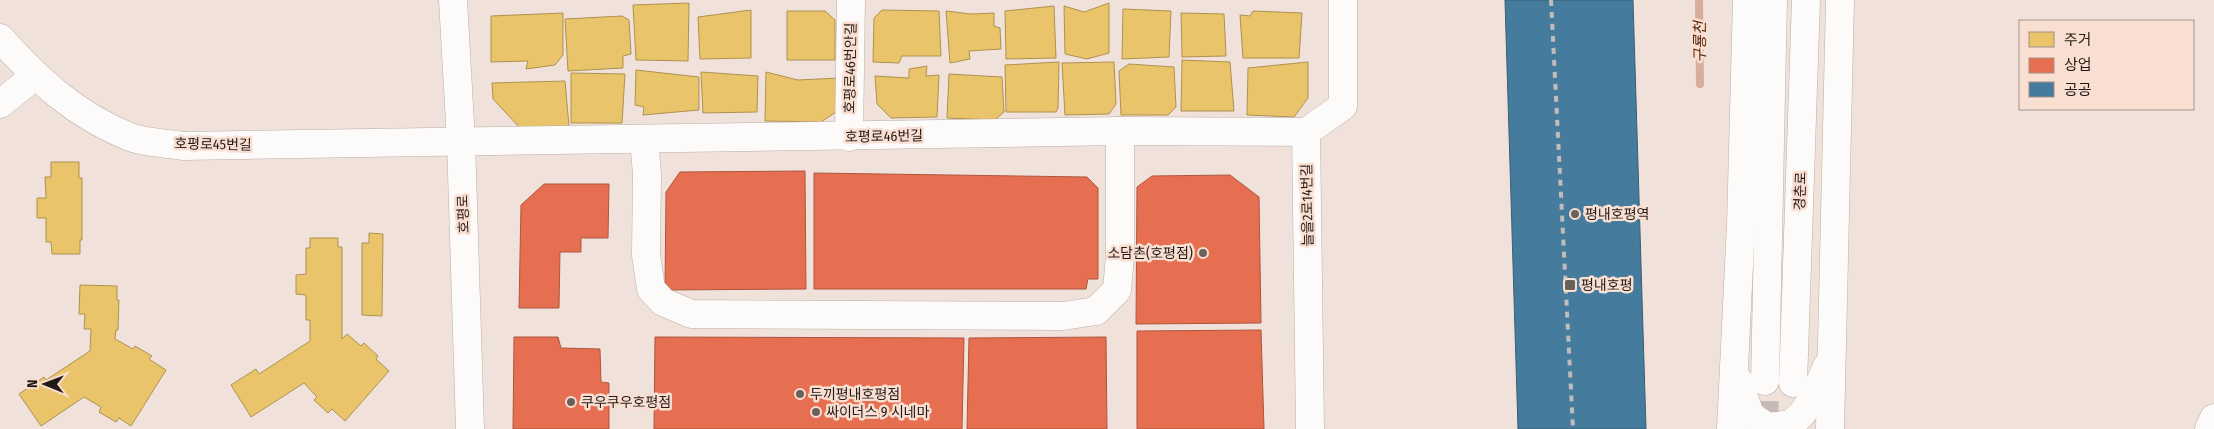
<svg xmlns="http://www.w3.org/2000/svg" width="2214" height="429" font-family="'Fira Sans Condensed','Noto Sans KR',sans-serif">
	<rect width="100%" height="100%" fill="#f0e2db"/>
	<g fill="#e9c46a" stroke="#ae9151">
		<path d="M689 3 688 61 636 60 633 5Z"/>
		<path d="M1109 3V53L1087 59 1065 54 1064 6 1084 12Z"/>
		<path d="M1054 6 1056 58 1006 59 1005 11Z"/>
		<path d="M1123 9 1171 11 1169 57 1122 59Z"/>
		<path d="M751 10V58L700 59 698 17Z"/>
		<path d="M882 10 939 11 941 56H902L899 63 873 62 874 18Z"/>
		<path d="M787 11H825L835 20V60H787Z"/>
		<path d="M946 11 971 14 994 13V26L1000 28 1001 49 969 51 970 59 950 63Z"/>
		<path d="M1253 11 1302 13 1299 58H1243L1240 15 1250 16Z"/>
		<path d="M563 13V55L555 65 526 69 528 61 491 62V16Z"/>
		<path d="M1181 13 1224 14 1226 56 1182 57Z"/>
		<path d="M622 16 629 20 631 54 623 56V68L568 71 565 19Z"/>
		<path d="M1182 60 1230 62 1234 111H1181Z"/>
		<path d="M1059 62 1058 108 1056 112H1006L1005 65Z"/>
		<path d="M1114 62 1116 104 1109 114 1065 115 1062 63Z"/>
		<path d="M1308 62V98L1294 117 1247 115 1248 68Z"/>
		<path d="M1129 64 1174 67 1176 107 1168 115H1121L1119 71Z"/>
		<path d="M927 66 926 76 939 75 937 117 891 118 877 104 875 76 909 78V69Z"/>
		<path d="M636 70 699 77V110L643 115 644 107 635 105Z"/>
		<path d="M701 72 758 76 757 112 703 113Z"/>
		<path d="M766 72 798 80 840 78 836 112 821 122 765 121Z"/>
		<path d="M571 73 625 74 622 123H571Z"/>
		<path d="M949 74 1002 77 1004 112 995 120 947 118Z"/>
		<path d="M565 81 569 126 520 128 493 99 492 83Z"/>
		<path d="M51 162H79V178H82V240H80V254H52L51 242H46V218H37V198H46L45 177H51Z"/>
		<path d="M369 233 383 234 382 316 362 315V243H369Z"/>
		<path d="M310 238H338V247H342V339L347 334 361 346 364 343 378 356 376 359 389 371 345 421 332 409 328 413 314 400 317 397 304 383 251 417 231 385 256 369 259 374 310 341V320H306V295L296 294V275L306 274V248H310Z"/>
		<path d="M80 285 117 286V300H119L118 330H116L115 339 133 349 135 346 152 356 149 359 166 370 131 426 119 418 116 422 99 412 101 407 84 397 41 426 19 394 44 377 46 380 90 351 91 329H84L85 314H79Z"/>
	</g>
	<g fill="#e76f51" stroke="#ac563f">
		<path d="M805 171 806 289 665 290 666 192 680 172Z"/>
		<path d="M814 173 1087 177 1098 188V279H1088L1086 289H814Z"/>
		<path d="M1230 175 1259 197 1261 323 1136 324 1137 187 1152 176Z"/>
		<path d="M544 184H609L608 238H581V252H560L559 308H519L521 205Z"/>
		<path d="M1261 330 1264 429H1137V331Z"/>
		<path d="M514 337H558L561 348 600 349 601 382 609 383V429H513Z"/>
		<path d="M655 337 964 338 962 429H654Z"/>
		<path d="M1106 337 1107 429H967L969 338Z"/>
	</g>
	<path fill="#457b9d" stroke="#3b5e74" d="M1505 0H1633L1646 429H1518Z"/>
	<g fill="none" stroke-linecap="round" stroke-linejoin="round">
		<path stroke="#d7ae99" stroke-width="8" d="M1699 0 1700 84"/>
		<path stroke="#c7bab4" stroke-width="28" stroke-dasharray="28 14" stroke-linecap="butt" d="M1764 429 1765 381"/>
		<g stroke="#b9aea8" stroke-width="29">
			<g id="street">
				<path d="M0 38C39 81 75 115 130 137 146 143 167 143 183 146L1120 131 1306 132"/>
				<path d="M0 104 35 76"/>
				<path d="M849 137 851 0"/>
				<path d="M644 139 647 174 646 255 651 289 663 302 691 314 1063 316 1096 311 1117 290 1120 256V131"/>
				<path d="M1310 429 1306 132 1343 106V0"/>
				<path d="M2209 429 2214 418"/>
			</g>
		</g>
		<g stroke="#b9aea8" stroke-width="29">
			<g id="secondary">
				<path d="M453 0 461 141 470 429"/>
				<path d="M1739 381 1750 415 1767 427C1774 426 1784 426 1791 423 1808 414 1820 383 1827 366"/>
				<path d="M1765 381 1773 0"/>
				<path d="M1793 383 1806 0"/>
				<path d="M1731 429 1741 224 1747 0"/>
				<path d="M1830 429 1840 0"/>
			</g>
		</g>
		<use href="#street" stroke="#fdfbfa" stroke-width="28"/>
		<use href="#secondary" stroke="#fdfbfa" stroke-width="28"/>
		<path stroke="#bfbcba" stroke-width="4" stroke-dasharray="6 6" stroke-linecap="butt" d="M1551 0 1573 429"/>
	</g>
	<g fill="#6b615b" stroke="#f9dfd2" stroke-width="2">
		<circle cx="1575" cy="214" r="5"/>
		<circle cx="1203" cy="253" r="5"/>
		<rect x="1564" y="279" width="12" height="12" rx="2.5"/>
		<circle cx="800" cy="394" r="5"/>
		<circle cx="571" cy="402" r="5"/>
		<circle cx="816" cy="412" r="5"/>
	</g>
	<g text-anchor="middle" stroke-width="5" stroke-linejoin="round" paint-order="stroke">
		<g font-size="14" fill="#241b16" stroke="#f9dfd2">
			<text transform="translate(850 68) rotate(-89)" y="5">호평로46번안길</text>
			<text transform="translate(884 136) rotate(-1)" y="5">호평로46번길</text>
			<text transform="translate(213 144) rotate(1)" y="5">호평로45번길</text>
			<text transform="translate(1800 191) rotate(-88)" y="5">경춘로</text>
			<text transform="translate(1307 205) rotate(-91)" y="5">늘을2로14번길</text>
			<text transform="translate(463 214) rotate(-92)" y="5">호평로</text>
		</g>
		<g font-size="14" fill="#241b16" stroke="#f9dfd2" text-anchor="start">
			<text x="1585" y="219">평내호평역</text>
			<text x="1193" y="258" text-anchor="end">소담촌(호평점)</text>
			<text x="1581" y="290">평내호평</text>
			<text x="810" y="399">두끼평내호평점</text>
			<text x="581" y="407">쿠우쿠우호평점</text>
			<text x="826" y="417">싸이더스 9 시네마</text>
		</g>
		<g font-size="15" font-style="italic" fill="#562606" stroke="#f9dfd2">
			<text transform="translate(1700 42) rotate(-90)" y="5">구룡천</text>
		</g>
	</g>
	<rect x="2019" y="20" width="175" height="90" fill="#f9dfd2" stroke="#a49187"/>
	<rect x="2029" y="32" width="25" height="15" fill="#e9c46a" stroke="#a49187"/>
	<text x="2064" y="45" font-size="15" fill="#241b16">주거</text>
	<rect x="2029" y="58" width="25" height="15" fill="#e76f51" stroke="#a49187"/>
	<text x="2064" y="70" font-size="15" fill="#241b16">상업</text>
	<rect x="2029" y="82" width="25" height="15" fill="#457b9d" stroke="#a49187"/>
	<text x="2064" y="95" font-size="15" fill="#241b16">공공</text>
	<g transform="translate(45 384) rotate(271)" stroke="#f9dfd2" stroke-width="4" paint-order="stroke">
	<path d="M0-4L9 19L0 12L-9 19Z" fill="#241b16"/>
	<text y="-8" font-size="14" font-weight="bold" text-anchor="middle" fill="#241b16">N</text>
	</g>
</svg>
